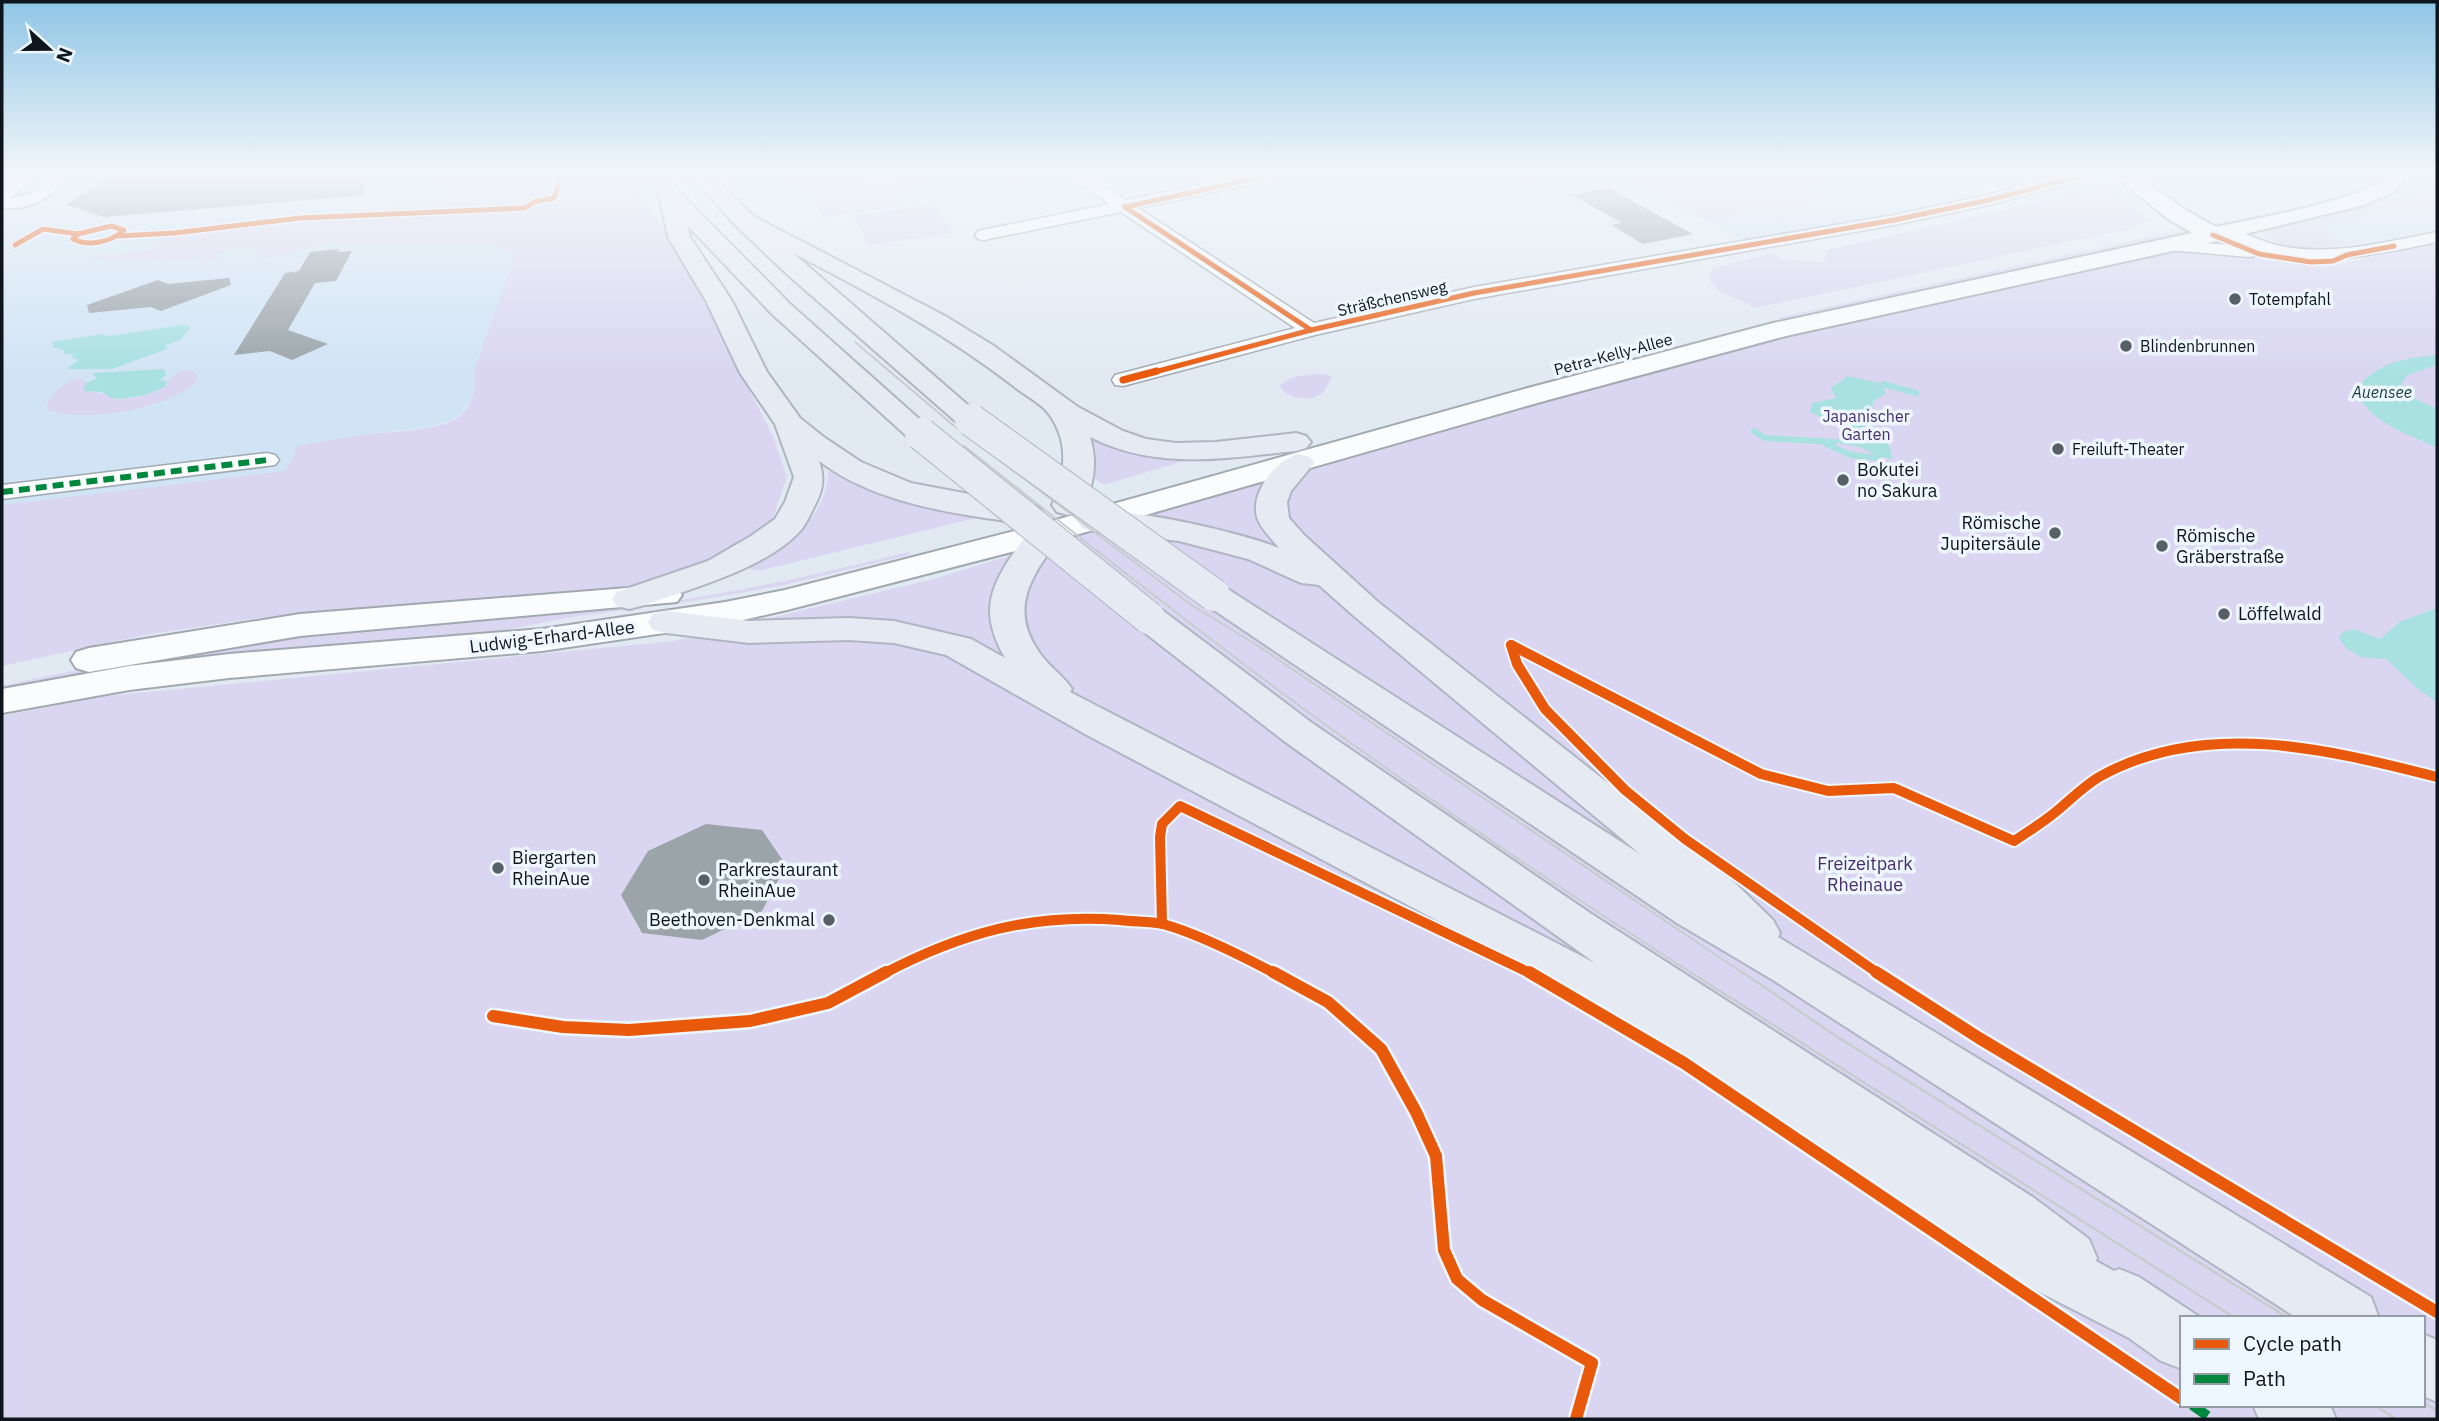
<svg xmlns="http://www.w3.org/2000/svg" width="2439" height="1421" font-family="'IBM Plex Sans',sans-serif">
	<rect width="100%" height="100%" fill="#e1eaf3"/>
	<g fill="#d1e4f6">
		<path d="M2 173H438L441 202 300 215 297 220 150 250 94 255 92 259 205 257 202 261 212 260 214 255 236 248 266 249 257 260 334 243 470 244H492L510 250 516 254V260L473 374 476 383 470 401 462 414 449 421 425 428 366 434 2 602Z"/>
		<path d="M1620 173H1951L1994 192 1885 215 1741 240Z"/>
		<path d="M1970 173H2073L2006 189Z"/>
		<path d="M2410 173H2437V234L2317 249 2278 242 2262 233V228L2375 201 2391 194 2409 180Z"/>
	</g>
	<g fill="#dad6f1" fill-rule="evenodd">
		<path d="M438 173H619L665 228 773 436 787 477 772 520 755 536 720 560 639 584 582 594 251 619 145 635 2 666V505L285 471 298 446C321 442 345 437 368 434 392 431 444 432 462 414 472 404 477 387 473 374L516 254 492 244 334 243 256 260 259 256 257 253 264 249 236 248 215 255 220 257 201 261 204 257 119 262 110 261 107 258 92 260 94 256 150 250 165 236 297 220 299 216 440 202Z"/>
		<path d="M807 173H866L869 178 792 188 787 176Z"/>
		<path d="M1620 173H1827L1835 177 1804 184 1830 197 1705 220Z"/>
		<path d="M914 175 921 189 895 192 903 206 822 217 810 189Z"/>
		<path d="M2437 175V213L2410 204 2322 224 2321 229 2335 240 2334 245C2312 253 2279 249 2262 233V228L2417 192Z"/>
		<path d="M2109 186 2149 221 2129 229 1756 308 1719 291 1709 279 1712 269 1772 253 1783 260 1823 262 1828 250Z"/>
		<path d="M934 205 953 233 869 245 854 215Z"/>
		<path d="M2176 231 2183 233 1791 320 1777 318Z"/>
		<path d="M2437 242V1419H2V716L106 696 674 641 933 579 1260 480 1752 343 1976 291 2191 249 2326 268ZM2182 1318H2423V1405H2182Z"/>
		<path d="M183 370 193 371 197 377 195 384C162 410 88 422 49 411L46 407C50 394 68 378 82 378L86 383 84 391C108 394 134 405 158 390 167 384 173 374 183 370Z"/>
		<path d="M1326 374 1332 377C1329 382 1326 390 1322 393 1311 403 1286 399 1280 386 1290 374 1311 375 1326 374Z"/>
		<path d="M1098 440 1126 451 1184 461 1104 485 1092 477 1096 451 1093 441Z"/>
		<path d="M830 471 875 489 979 514 976 518 758 571 750 569C755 562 765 558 773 553 801 534 827 508 828 472Z"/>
		<path d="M908 552 909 555 780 586 687 602 572 617 475 636 43 684 2 692V686C93 666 185 647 278 637 403 622 529 620 653 604 740 592 824 573 908 552Z"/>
	</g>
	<g fill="#a9e1e1">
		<path d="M183 325 191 327 180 340 166 345 167 349 112 369H67L79 360 72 358 73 354H64V350L53 347 52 342 102 334 109 336Z"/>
		<path d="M2437 355V365L2407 375 2402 384 2414 398 2437 409V448C2412 435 2372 424 2359 396L2361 384C2381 361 2408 358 2437 355Z"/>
		<path d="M164 369 166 375 159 380 167 381 165 387 145 395 121 399 111 398 102 392 83 391 86 383 98 378 93 375 95 373Z"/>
		<path d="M1848 376 1883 384 1886 394 1873 401V406L1859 414 1875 427 1864 425 1863 432 1888 443 1893 459C1878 458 1874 454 1862 448 1852 443 1841 447 1834 440L1853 438 1847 430 1810 412 1812 403 1836 398 1831 388Z"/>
		<path d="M2437 608V702L2419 690 2386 659 2361 657 2346 648 2339 638 2343 632 2354 629 2380 639 2401 621Z"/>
	</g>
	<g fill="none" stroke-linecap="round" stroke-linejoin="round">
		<g stroke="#a9e1e1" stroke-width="6">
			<path d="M1883 384 1916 393"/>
			<path d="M1754 431 1765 438 1834 442"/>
			<path d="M1826 444 1851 455 1877 458"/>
		</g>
	</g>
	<g fill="#9aa4a9">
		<path d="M112 173H364L365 195 104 217 66 205Z"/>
		<path d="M1608 188 1693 234 1643 244 1611 225 1622 223 1572 195Z"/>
		<path d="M339 249 338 252 352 251 336 281 315 283 288 330 328 344 292 360 270 351 234 355 285 273 299 271 310 252Z"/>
		<path d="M229 278 231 285 161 311 151 307 89 313 87 305 158 280 168 284Z"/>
		<path d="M706 824 762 830 786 865 762 911 702 940 642 933 621 895 648 851Z"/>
	</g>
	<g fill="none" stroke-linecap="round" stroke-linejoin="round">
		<g stroke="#a1a9b0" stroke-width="3">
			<g id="street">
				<path d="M18 173H36L11 199 30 193 54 173H72C54 196 31 211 2 208V189Z"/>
				<path d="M1066 173H1085L1126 200 1256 173H1289L1281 178 1138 208 1314 323 1474 287 1894 215 1988 195 2071 173 2130 175 2122 180H2084L1989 205 1894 225 1474 299 1315 335 1123 386 1115 385 1112 380 1115 375 1295 328 1121 212 984 240 978 239 975 235 978 231 1109 204Z"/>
				<path d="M2225 227C2244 232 2261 242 2281 246 2333 256 2386 242 2437 232V242C2376 255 2318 268 2257 251L2255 256 2249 257 2169 250 2160 245 2169 240 2242 246 2216 232 2219 228Z"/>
				<path d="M267 453 275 455 279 460 275 465 2 499V485Z"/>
			</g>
		</g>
		<g stroke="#a1a9b0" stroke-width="4">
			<g id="secondary">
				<path d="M2111 173H2135L2184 209 2216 227C2255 218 2366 201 2389 173H2410L2394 192 2364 205 2200 245 1786 336 1548 400 1058 540 787 610 725 624 542 651 229 678 129 690 2 713V689L129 666 229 654 542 629 725 602 785 590 1034 526 1528 388 1773 323 2192 233 2168 219Z"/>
				<path d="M665 585 677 588 682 595 677 602 300 636 89 672 76 668 71 660 76 652 89 648 300 614Z"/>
			</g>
		</g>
		<g stroke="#afb5c2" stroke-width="4">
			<g id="highway">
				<path d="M639 173H661L790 304 936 434 931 440 921 443 911 440 772 314 688 226 690 237 732 301 767 372 800 418 825 438 861 462 911 483 1038 507 1043 514 1038 521C1021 525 1003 520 985 518 927 509 867 497 819 461 825 479 823 490 814 507 810 515 806 524 801 530 768 568 688 590 641 606L629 609 617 606 612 599 617 592 708 561 751 536 775 519 785 502 794 477 775 424 740 373 706 301 668 237 659 195Z"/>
				<path d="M689 173H711L753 216 945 316 994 346 1078 407 1123 431 1146 439 1176 443 1216 442 1296 433 1306 436 1311 442 1306 448 1296 451C1224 458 1157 471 1090 437 1098 462 1094 490 1079 512L1068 515 1057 512 1052 505C1065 474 1070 443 1049 414 1042 404 1026 396 1016 388 947 334 870 293 793 253L985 420 981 426 971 429 961 426 788 275 735 225Z"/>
				<path d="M1299 454 1310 457 1314 463 1291 491 1287 502 1289 518 1304 535 1378 602 1735 883 1773 920 1780 933 1778 937 2371 1297 2379 1318H2297L1773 980 1677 923 1202 602 1197 595 1202 588 1214 585 1226 588 1640 854 1354 616 1319 585 1301 583 1248 559 1179 541 1093 531 1082 528 1077 521 1082 514C1122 504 1239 532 1279 548 1272 539 1260 528 1257 517 1250 493 1276 459 1299 454Z"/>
				<path d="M1046 523 1058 526 1062 533C1036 572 1006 605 1039 652 1048 666 1063 675 1072 689L1070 692 1595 963 1284 741 1136 626 1131 618 1136 610 1149 607 1162 610 1312 723 1590 913 2034 1198 2089 1239 2097 1258 2096 1261 2114 1271 2119 1269 2139 1277 2201 1318H2182V1369L2161 1361 2129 1338 1977 1260 1788 1126 1523 966 1085 734 946 655 894 643 849 640 749 643 666 633 653 630 648 622 653 614 666 611 749 621 849 618 894 621 971 639 1005 658C981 616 987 590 1015 551 1024 539 1031 527 1046 523Z"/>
				<path d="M2423 1334 2437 1340V1402L2423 1396Z"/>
				<path d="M2253 1405H2330L2336 1419H2259Z"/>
			</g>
		</g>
		<use href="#street" fill="#fafcfd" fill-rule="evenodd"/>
		<use href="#secondary" fill="#fafcfd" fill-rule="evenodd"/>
		<use href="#highway" fill="#e6eaf3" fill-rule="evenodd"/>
		<g stroke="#c9ccce" stroke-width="2">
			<path d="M855 342 953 425 1190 604 1255 644 1744 974"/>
			<path d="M964 446C1079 537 1194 628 1312 715 1436 805 1564 891 1693 974"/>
		</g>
		<g stroke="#c9ccce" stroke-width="2.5">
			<path d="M1690 972 2235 1318"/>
			<path d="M1742 972 1839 1038 2288 1318"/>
			<path d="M2423 1402 2437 1411"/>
			<path d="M2374 1405 2396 1419"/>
		</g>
		<g stroke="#afb5c2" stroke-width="34" stroke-linecap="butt">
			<g id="highway-bridge">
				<path d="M971 420 1214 595"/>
				<path d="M921 434 1149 618"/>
			</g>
		</g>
		<use href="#highway-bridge" stroke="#e6eaf3" stroke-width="32"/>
		<path stroke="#00873e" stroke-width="6" stroke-dasharray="11 6" stroke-linecap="butt" d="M2 492 267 460"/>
		<path stroke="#00873e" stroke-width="10" stroke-dasharray="19 10" stroke-linecap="butt" d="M2192 1405 2212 1419"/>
		<g stroke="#eef7ff" stroke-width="8">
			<g id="cycleway-far3">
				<path d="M1125 207 1311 330"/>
				<path d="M1125 207 1281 173"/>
				<path d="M111 226 124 230C111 242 89 247 73 239L78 234Z"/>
				<path d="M2213 235 2259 254 2311 262 2333 261 2347 255 2394 246"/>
				<path d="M118 236 174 233 300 218 525 208 534 202 554 198 562 173"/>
				<path d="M15 245 43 229 78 234"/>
				<path d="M1151 373 1311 330 1474 293 1894 220 1989 200 2084 175H2122"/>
			</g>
		</g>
		<g stroke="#eef7ff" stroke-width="10">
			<path id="cycleway-far2" d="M1123 380 1157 371"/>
		</g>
		<g stroke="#eef7ff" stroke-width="14">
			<g id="cycleway-far1">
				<path d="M1511 645 1517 664 1545 709 1625 790 1685 839 1879 974"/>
				<path d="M1511 645 1761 774 1828 791 1894 788 2014 841C2029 831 2044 822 2058 810 2071 799 2084 786 2099 777 2204 718 2327 749 2437 777"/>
				<path d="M1162 924 1160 837 1162 824 1180 806 1532 974"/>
				<path d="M883 974C961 933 1032 913 1120 920 1134 922 1150 921 1163 924 1199 934 1244 957 1276 974"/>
			</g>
		</g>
		<g stroke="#eef7ff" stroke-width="17">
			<g id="cycleway">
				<path d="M1273 972 1328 1002 1381 1049 1416 1112 1436 1156 1444 1250 1457 1279 1482 1300 1592 1363 1576 1419"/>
				<path d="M1529 972 1684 1063 2182 1399"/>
				<path d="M1876 972 1979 1038 2437 1312"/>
				<path d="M493 1016 563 1027 629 1030 750 1021 828 1003 886 972"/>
			</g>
		</g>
		<use href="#cycleway-far3" stroke="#e8590c" stroke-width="5"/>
		<use href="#cycleway-far2" stroke="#e8590c" stroke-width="7"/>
		<use href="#cycleway-far1" stroke="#e8590c" stroke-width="10"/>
		<use href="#cycleway" stroke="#e8590c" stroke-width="12"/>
	</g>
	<linearGradient id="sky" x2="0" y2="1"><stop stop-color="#8fc6e5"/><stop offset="0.47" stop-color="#f2f6fa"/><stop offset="1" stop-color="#f2f6fa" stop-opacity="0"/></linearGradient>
	<rect width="2439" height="372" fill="url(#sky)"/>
	<g fill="#586067" stroke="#eef7ff" stroke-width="2.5">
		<circle cx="2235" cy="299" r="7"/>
		<circle cx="2126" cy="346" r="7"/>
		<circle cx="2058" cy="449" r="7"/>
		<circle cx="1843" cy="480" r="7"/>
		<circle cx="2055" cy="533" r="7"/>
		<circle cx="2162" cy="546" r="7"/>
		<circle cx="2224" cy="614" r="7"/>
		<circle cx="498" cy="868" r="7"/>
		<circle cx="704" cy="880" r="7"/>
		<circle cx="829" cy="920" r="7"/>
	</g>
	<g text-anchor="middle" stroke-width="7" stroke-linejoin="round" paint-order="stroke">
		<g font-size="16" fill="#0e151c" stroke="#eef7ff">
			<text transform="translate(1392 298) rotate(-13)" y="6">Sträßchensweg</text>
			<text transform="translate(1613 354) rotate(-15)" y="6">Petra-Kelly-Allee</text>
		</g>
		<g font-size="16" fill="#0e151c" stroke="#eef7ff" text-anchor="start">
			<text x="2249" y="305">Totempfahl</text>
			<text x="2140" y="352">Blindenbrunnen</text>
			<text x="2072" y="455">Freiluft-Theater</text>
		</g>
		<g font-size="16" font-style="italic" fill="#173c3a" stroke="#eef7ff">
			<text x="2382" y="398">Auensee</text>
		</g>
		<g font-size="16" fill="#472d6b" stroke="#eef7ff">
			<text x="1866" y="422">Japanischer<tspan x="1866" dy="18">Garten</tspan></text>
		</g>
		<g font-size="18" fill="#0e151c" stroke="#eef7ff" text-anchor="start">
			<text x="1857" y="476">Bokutei<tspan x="1857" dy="21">no Sakura</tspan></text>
			<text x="2041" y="529" text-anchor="end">Römische<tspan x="2041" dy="21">Jupitersäule</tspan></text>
			<text x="2176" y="542">Römische<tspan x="2176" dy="21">Gräberstraße</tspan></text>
			<text x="2238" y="620">Löffelwald</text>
			<text x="512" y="864">Biergarten<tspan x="512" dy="21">RheinAue</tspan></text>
			<text x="718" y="876">Parkrestaurant<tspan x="718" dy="21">RheinAue</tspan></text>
			<text x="815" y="926" text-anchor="end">Beethoven-Denkmal</text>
		</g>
		<g font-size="18" fill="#0e151c" stroke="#eef7ff">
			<text transform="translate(552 637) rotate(-7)" y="6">Ludwig-Erhard-Allee</text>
		</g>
		<g font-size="18" fill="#472d6b" stroke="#eef7ff">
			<text x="1865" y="870">Freizeitpark<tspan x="1865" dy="21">Rheinaue</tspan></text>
		</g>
	</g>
	<rect width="2439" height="1421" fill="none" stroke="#0e151c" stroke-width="7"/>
	<rect x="2180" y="1316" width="245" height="91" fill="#eef7ff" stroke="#949da4" stroke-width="2"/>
	<rect x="2194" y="1339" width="35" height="10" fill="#e8590c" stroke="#949da4" stroke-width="2"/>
	<text x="2243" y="1351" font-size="21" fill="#0e151c">Cycle path</text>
	<rect x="2194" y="1374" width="35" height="10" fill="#00873e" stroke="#949da4" stroke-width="2"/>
	<text x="2243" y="1386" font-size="21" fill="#0e151c">Path</text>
	<g transform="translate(49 49) rotate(111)" stroke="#eef7ff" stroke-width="5" paint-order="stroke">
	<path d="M0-5L12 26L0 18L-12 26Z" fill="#0e151c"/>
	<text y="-10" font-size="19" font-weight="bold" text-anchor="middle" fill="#0e151c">N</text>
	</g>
</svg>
